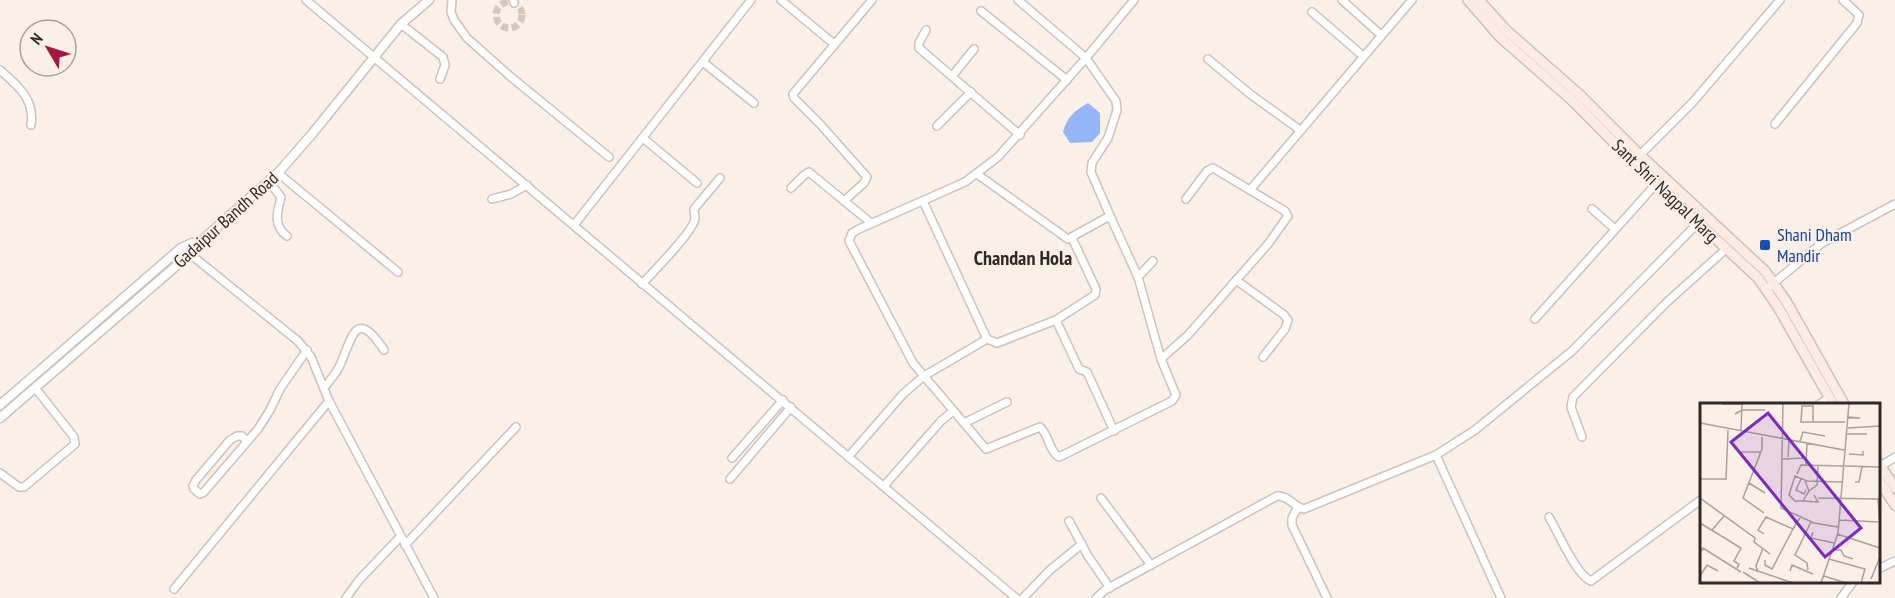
<svg xmlns="http://www.w3.org/2000/svg" width="1895" height="598" font-family="'PT Sans Narrow',sans-serif">
	<rect width="100%" height="100%" fill="#fbf0e8"/>
	<path fill="#94b5f7" d="M1088 103 1100 113V133L1092 142 1070 143 1063 132C1067 117 1074 111 1088 103Z"/>
	<g fill="none" stroke-linecap="round" stroke-linejoin="round">
		<circle stroke="#d2c8c1" stroke-width="7" stroke-dasharray="7 3.5" stroke-linecap="butt" cx="509" cy="15" r="13"/>
		<g stroke="#cdc2bb" stroke-width="10">
			<g id="minor">
				<path d="M306 0 1016 598"/>
				<path d="M452 0 451 12 454 20 467 38 511 77 609 157"/>
				<path d="M513 0 514 3"/>
				<path d="M781 0 834 44"/>
				<path d="M1018 0 1086 58 1116 101 1117 110 1108 138 1092 163 1091 172 1111 218"/>
				<path d="M1134 0 1086 58 998 157 965 182 859 229 852 233 849 241 913 363 986 449 1040 427C1049 435 1049 451 1059 457L1172 401 1176 395 1161 359"/>
				<path d="M1342 0 1381 35"/>
				<path d="M981 11 1067 80"/>
				<path d="M1312 12 1363 56"/>
				<path d="M401 24 443 57 445 65 440 79"/>
				<path d="M926 30 919 43V48L1020 135"/>
				<path d="M1208 59 1250 94 1300 130"/>
				<path d="M703 62 754 103"/>
				<path d="M0 70C18 86 35 99 31 125"/>
				<path d="M953 75 974 49"/>
				<path d="M1775 124 1857 23 1859 15 1843 0"/>
				<path d="M937 126 971 92"/>
				<path d="M643 138 697 183"/>
				<path d="M1640 155 1693 102 1780 0"/>
				<path d="M278 173 398 272"/>
				<path d="M977 174 1068 239 1106 218H1111L1138 277 1161 359 1188 335 1268 244 1288 216 1285 211 1213 168 1207 171 1186 199"/>
				<path d="M269 182 281 197C277 212 273 226 287 236"/>
				<path d="M791 188 803 176 809 172 871 223"/>
				<path d="M1250 190 1412 0"/>
				<path d="M492 199 511 194 527 185"/>
				<path d="M844 201 864 183 867 177 820 124 794 98 793 94 872 0"/>
				<path d="M923 201 987 339 997 343 1056 320 1095 295 1096 289 1072 238"/>
				<path d="M1592 209 1615 229"/>
				<path d="M574 225 751 0"/>
				<path d="M190 254 298 341 311 357 329 401 434 598"/>
				<path d="M1138 277 1153 261"/>
				<path d="M1236 280 1283 314 1288 320 1285 329 1263 357"/>
				<path d="M642 284C652 273 695 230 695 218 695 215 694 212 694 209L720 178"/>
				<path d="M1770 286 1822 243 1895 204"/>
				<path d="M1535 319 1656 184"/>
				<path d="M1056 320 1079 369 1087 372 1114 431"/>
				<path d="M324 388C329 381 336 374 340 365 352 339 355 306 384 350"/>
				<path d="M1820 404 1829 398"/>
				<path d="M964 423 1007 402"/>
				<path d="M1582 437 1571 407 1573 397 1667 302 1726 249"/>
				<path d="M247 441 242 436H237L230 440 196 480 193 486 194 489 200 494 204 492 258 429 270 410 280 389 307 350"/>
				<path d="M1436 455 1501 598"/>
				<path d="M849 456 903 394 924 376 987 339"/>
				<path d="M732 458 783 400"/>
				<path d="M1881 466 1895 457"/>
				<path d="M0 473 19 487H24L75 444 74 437 36 389"/>
				<path d="M730 479 791 407"/>
				<path d="M884 486 941 421 953 411"/>
				<path d="M1101 498 1151 565"/>
				<path d="M1298 507 1292 518V525L1327 598"/>
				<path d="M1549 517C1558 532 1576 575 1591 581L1702 499"/>
				<path d="M1069 521 1088 556 1110 588"/>
				<path d="M405 545 516 427"/>
				<path d="M1878 569 1895 561"/>
				<path d="M174 589 329 401"/>
				<path d="M346 598 360 579 400 537"/>
				<path d="M1023 598 1050 570 1082 544"/>
				<path d="M1096 598 1105 590 1277 496C1288 495 1294 507 1304 509L1436 455 1475 430 1572 351 1698 223"/>
				<path d="M1841 598 1853 582"/>
			</g>
		</g>
		<g stroke="#cdc2bb" stroke-width="11">
			<g id="tertiary">
				<path d="M0 405 181 248 192 243 200 242"/>
				<path d="M0 418 190 254 200 242 278 173 312 134 401 24 429 0"/>
			</g>
		</g>
		<g stroke="#cdc2bb" stroke-width="12">
			<g id="secondary">
				<path d="M1468 0 1500 37 1575 103 1634 163 1758 278 1778 307 1833 404"/>
				<path d="M1479 0 1506 30 1581 96 1640 155 1765 271 1786 301 1844 404"/>
				<path d="M1878 462 1895 488"/>
				<path d="M1878 479 1895 505"/>
			</g>
		</g>
		<use href="#minor" stroke="#fff" stroke-width="7"/>
		<use href="#tertiary" stroke="#fff" stroke-width="8"/>
		<use href="#secondary" stroke="#fcebe1" stroke-width="9"/>
	</g>
	<rect fill="#1a4fb4" stroke="#fbf0e8" stroke-width="2" x="1759" y="239" width="12" height="12" rx="3"/>
	<g text-anchor="middle" stroke-width="4.5" stroke-linejoin="round" paint-order="stroke">
		<g font-size="18" fill="#2e2a27" stroke="#fbf0e8">
			<text transform="translate(1665 191) rotate(44)" y="6">Sant Shri Nagpal Marg</text>
			<text transform="translate(226 220) rotate(-42)" y="6">Gadaipur Bandh Road</text>
		</g>
		<g font-size="18" fill="#164399" stroke="#fbf0e8" text-anchor="start">
			<text x="1777" y="241">Shani Dham<tspan x="1777" dy="21">Mandir</tspan></text>
		</g>
		<g font-size="20" font-weight="bold" fill="#2e2a27" stroke="#fbf0e8">
			<text x="1023" y="265">Chandan Hola</text>
		</g>
	</g>
	<g transform="translate(1700 403)">
		<rect width="180" height="180" fill="#fbf0e8"/>
		<path fill="none" stroke="#a9a19b" stroke-width="1.5" d="M83 0 81 105 114 120 138 124M22 1H42M35 11 42 7H65M148 15H160L148 14M113 19H101L102 3H113V19H145M0 20 144 47M148 25 180 23M41 29 42 0M146 31H167M62 34V46L43 95 64 110M100 38 103 29 125 33M41 49H60M149 51 163 52V48M88 54 89 38 94 39M82 56 106 55M106 62 107 40M145 63 180 64M97 71 101 62 144 63M0 76H26L28 27M101 76 96 87 104 91 106 87M105 78 109 88 103 98 118 99 114 92M155 79H159L162 64M49 80 65 90M109 88 117 82 118 63M0 95 55 135 54 139 70 151M118 95 180 96M178 96 180 120M103 98H95L89 92 95 73 107 78 143 79M139 117 178 119M0 120 41 145 34 158 39 161 37 165M12 127 24 113M113 129 111 135 134 140M64 131 58 127 66 114 93 126 101 113M137 131 180 145M132 147H141L144 153 153 156M0 150 3 145 41 169M129 156 165 166 161 180M65 157V162L72 166 93 126M49 165 93 180M108 167 107 160 95 152 111 119M90 168 92 162 113 171M43 169 60 180M58 169 56 163 63 145M0 173 7 162 18 168M124 173 146 180M171 176 180 154M121 180 138 130 149 0"/>
		<path fill="#7b2cbf" fill-opacity="0.15" stroke="#7b2cbf" stroke-width="3" d="M68 10 161 125 125 154 31 39Z"/>
		<rect width="180" height="180" fill="none" stroke="#2e2a27" stroke-width="3"/>
	</g>
	<g transform="translate(48 48) rotate(309)"><circle r="28" fill="#fbf0e8" stroke="#a9a19b" stroke-width="1.5"/>
	<path d="M0-4.5L10 22L0 15L-10 22Z" fill="#aa1541"/>
	<text y="-9" font-size="16" font-weight="bold" text-anchor="middle" fill="#2e2a27">N</text>
	</g>
</svg>
